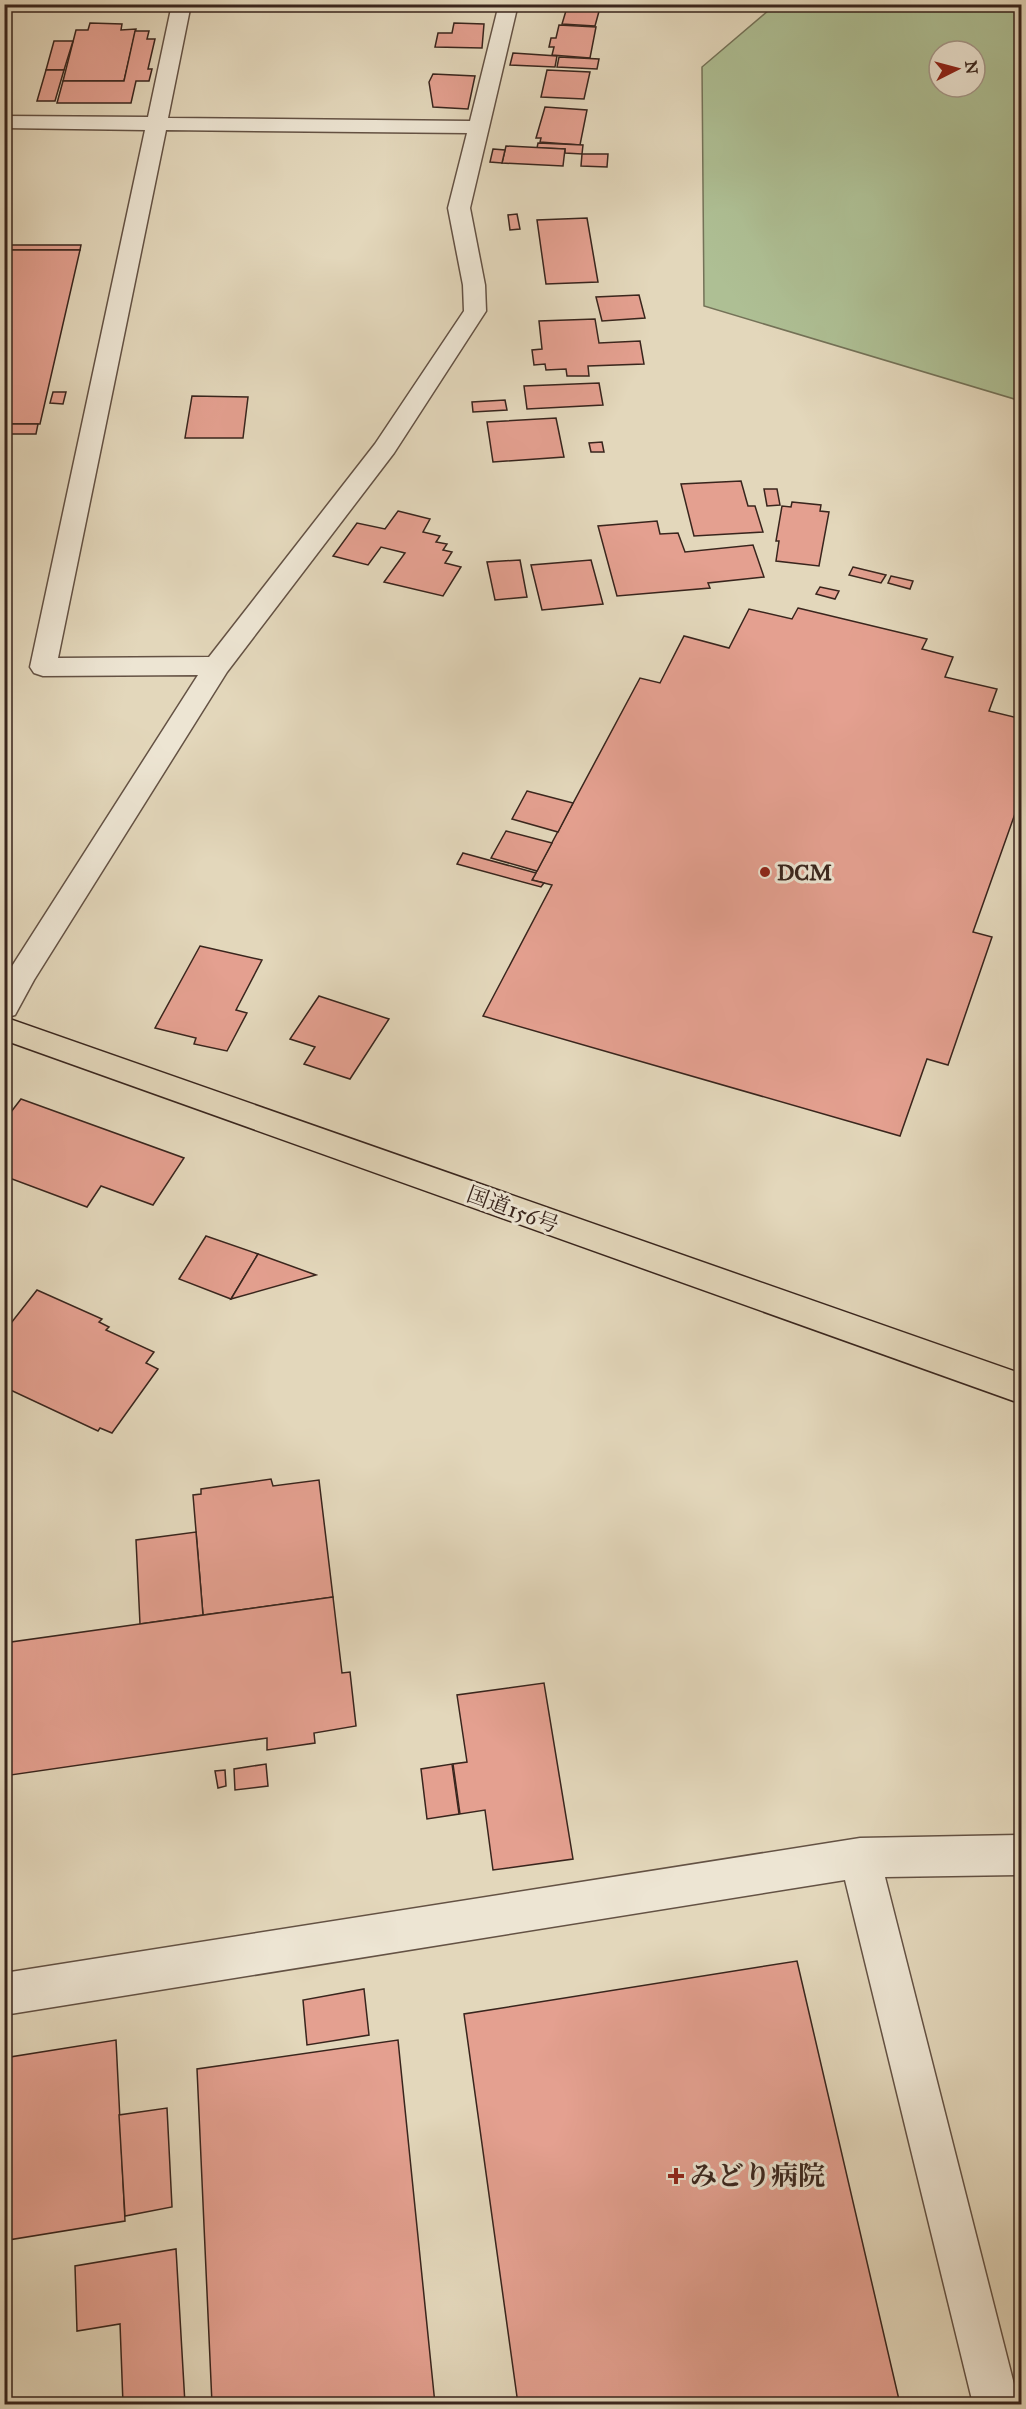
<svg xmlns="http://www.w3.org/2000/svg" width="1026" height="2409" font-family="'IM FELL Great Primer','Noto Serif JP',serif">
	<rect width="100%" height="100%" fill="#e3d7bb"/>
	<filter id="stains"><feTurbulence type="fractalNoise" baseFrequency=".00333" numOctaves="4"/><feColorMatrix values="0 0 0 0 .2 0 0 0 0 .09 0 0 0 0 .02 0 0 0 .5 -.17"/></filter>
	<radialGradient id="worn" r=".72"><stop offset=".6" stop-color="#630" stop-opacity="0"/><stop offset="1" stop-color="#630" stop-opacity=".3"/></radialGradient>
	<path fill="#aebf94" stroke="#747258" stroke-width="1.5" fill-rule="evenodd" d="M776 4 1021 5V401L704 306 702 67ZM939 51H975V87H939Z"/>
	<g fill="#e4a090" stroke="#39251d" stroke-width="1.5">
		<path d="M568 4H601L595 26 562 24Z"/>
		<path d="M90 23 122 24 121 30 136 29 124 81H63L76 30H88Z"/>
		<path d="M454 23 484 24 482 48 435 47 438 33H452Z"/>
		<path d="M559 25 596 27 590 58 552 55 554 47H549L551 38H556Z"/>
		<path d="M135 31H149L147 39H155L148 69H152L149 81H136L131 103H57L63 81H124Z"/>
		<path d="M54 41H73L64 70H46Z"/>
		<path d="M513 53 557 56 555 67 510 65Z"/>
		<path d="M559 57 599 59 597 69 557 67Z"/>
		<path d="M46 70H64L55 101H37Z"/>
		<path d="M547 70 590 72 584 99 541 97Z"/>
		<path d="M433 74 475 76 468 109 433 107 429 82Z"/>
		<path d="M545 107 587 110 580 145 540 142 541 138H536Z"/>
		<path d="M538 143 583 145 582 154 565 153V149L537 148Z"/>
		<path d="M506 146 565 149 563 166 502 163Z"/>
		<path d="M493 149 505 150 502 163 490 162Z"/>
		<path d="M582 154H608L607 167 581 166Z"/>
		<path d="M517 214 520 229 510 230 508 215Z"/>
		<path d="M587 218 598 282 546 284 537 220Z"/>
		<path d="M4 245H81L80 250H4Z"/>
		<path d="M4 250H80L40 424H4Z"/>
		<path d="M639 295 645 318 602 321 596 297Z"/>
		<path d="M595 319 599 343 640 341 644 364 588 366 589 376H567L566 369 546 370 545 364 534 365 532 350 542 349 539 321Z"/>
		<path d="M599 383 603 405 527 409 524 386Z"/>
		<path d="M53 392H66L63 404 50 403Z"/>
		<path d="M192 396 248 397 243 438H185Z"/>
		<path d="M505 400 507 410 473 412 472 402Z"/>
		<path d="M556 418 564 457 493 462 487 422Z"/>
		<path d="M4 424H38L36 434H4Z"/>
		<path d="M602 442 604 452H591L589 443Z"/>
		<path d="M741 481 748 506H755L763 532 694 536 681 484Z"/>
		<path d="M764 489H777L780 505 767 506Z"/>
		<path d="M792 502 821 505 820 511 829 512 819 566 776 561 779 541H776L782 506 791 507Z"/>
		<path d="M398 511 430 519 423 532 440 536 436 542 447 544 443 550 452 552 445 563 461 567 443 596 384 582 405 553 381 547 368 565 333 556 357 523 385 529Z"/>
		<path d="M657 521 660 534 678 533 685 552 753 545 764 577 708 583 710 588 617 596 598 526Z"/>
		<path d="M520 560 527 597 495 600 487 562Z"/>
		<path d="M591 560 603 604 542 610 531 565Z"/>
		<path d="M853 567 886 575 881 583 849 575Z"/>
		<path d="M891 576 913 581 910 589 888 583Z"/>
		<path d="M820 587 839 591 835 599 816 594Z"/>
		<path d="M798 608 927 639 922 649 953 657 945 677 997 689 989 711 1022 719V794L973 932 992 937 948 1065 927 1059 900 1136 483 1016 552 885 532 880 640 678 660 683 684 636 729 648 749 609 792 619Z"/>
		<path d="M527 791 573 803 558 832 512 819Z"/>
		<path d="M506 831 552 843 537 871 491 858Z"/>
		<path d="M463 853 536 873 532 880 544 883 541 887 457 864Z"/>
		<path d="M200 946 262 960 236 1010 247 1013 227 1051 194 1044 196 1038 155 1028Z"/>
		<path d="M319 996 389 1019 350 1079 304 1064 315 1047 290 1039Z"/>
		<path d="M21 1099 184 1158 153 1205 101 1186 87 1207 4 1176V1121Z"/>
		<path d="M206 1236 258 1254 231 1299 179 1279Z"/>
		<path d="M258 1254 316 1275 231 1299Z"/>
		<path d="M37 1290 102 1319 99 1322 109 1327 106 1330 154 1352 146 1363 158 1369 112 1433 100 1428 98 1431 4 1387V1332Z"/>
		<path d="M271 1479 273 1486 319 1480 333 1597 203 1615 193 1495 201 1494V1489Z"/>
		<path d="M196 1532 203 1615 140 1624 136 1540Z"/>
		<path d="M333 1597 342 1673 350 1672 356 1726 314 1733 315 1743 267 1750V1738L4 1776V1643Z"/>
		<path d="M544 1683 573 1859 493 1870 485 1810 460 1814 453 1764 467 1762 457 1695Z"/>
		<path d="M266 1764 268 1786 235 1790 234 1769Z"/>
		<path d="M452 1764 459 1814 427 1819 421 1769Z"/>
		<path d="M225 1770 226 1786 218 1788 215 1771Z"/>
		<path d="M797 1961 900 2404H518L464 2014Z"/>
		<path d="M364 1989 369 2035 307 2045 303 2000Z"/>
		<path d="M116 2040 125 2221 8 2240 4 2058Z"/>
		<path d="M398 2040 435 2404H212L197 2069Z"/>
		<path d="M167 2108 172 2207 125 2216 119 2115Z"/>
		<path d="M176 2249 185 2404H123L120 2324 77 2331 75 2266Z"/>
	</g>
	<g fill="none" stroke-linecap="round" stroke-linejoin="round">
		<g stroke="#645244" stroke-width="3">
			<g id="minor">
				<path d="M172 4H191L168 118 470 121 499 4H518L470 208 485 285 486 311 394 453 227 672 34 980 15 1015 4 1018V978L7 974 198 675 43 676 34 673 30 667 145 130 4 128V116L148 117ZM166 130 467 133 448 208 463 285 464 311 375 444 209 657 58 658Z"/>
				<path d="M1022 1835V1875L885 1877 1019 2404H973L845 1880 4 2015V1973L860 1838Z"/>
			</g>
		</g>
		<g stroke="#39251d" stroke-width="3">
			<path id="highway" d="M4 1017 1022 1374V1404L4 1040Z"/>
		</g>
		<use href="#minor" fill="#ede5d3" fill-rule="evenodd"/>
		<use href="#highway" fill="#e3d7bb" fill-rule="evenodd"/>
	</g>
	<g fill="#8f2418" stroke="#ede5d3" stroke-width="2">
		<circle cx="765" cy="872" r="6"/>
		<path d="M673 2167h6v6h6v6h-6v6h-6v-6h-6v-6h6z"/>
	</g>
	<g text-anchor="middle" stroke-width="6" stroke-linejoin="round" paint-order="stroke">
		<g font-size="22" font-weight="bold" fill="#39251d" stroke="#ede5d3" text-anchor="start">
			<text x="777" y="880">DCM</text>
		</g>
		<g font-size="22" fill="#39251d" stroke="#ede5d3">
			<text transform="translate(513 1209) rotate(20)" y="8">国道156号</text>
		</g>
		<g font-size="27" font-weight="bold" fill="#39251d" stroke="#ede5d3" text-anchor="start">
			<text x="690" y="2185">みどり病院</text>
		</g>
	</g>
	<rect width="1026" height="2409" fill="none" stroke="#e3d7bb" stroke-width="24"/>
	<rect x="6" y="6" width="1014" height="2397" fill="none" stroke="#39251d" stroke-width="3"/>
	<rect x="12" y="12" width="1002" height="2385" fill="none" stroke="#39251d" stroke-width="1.5"/>
	<g transform="translate(957 69) rotate(84)"><circle r="28" fill="#ede5d3" stroke="#a5988a" stroke-width="1.5"/>
	<path d="M0-4.5L10 22L0 15L-10 22Z" fill="#8f2418"/>
	<text y="-9" font-size="16" font-weight="bold" text-anchor="middle" fill="#39251d">N</text>
	</g>
	<rect width="100%" height="100%" filter="url(#stains)"/>
	<rect width="100%" height="100%" fill="url(#worn)"/>
</svg>
